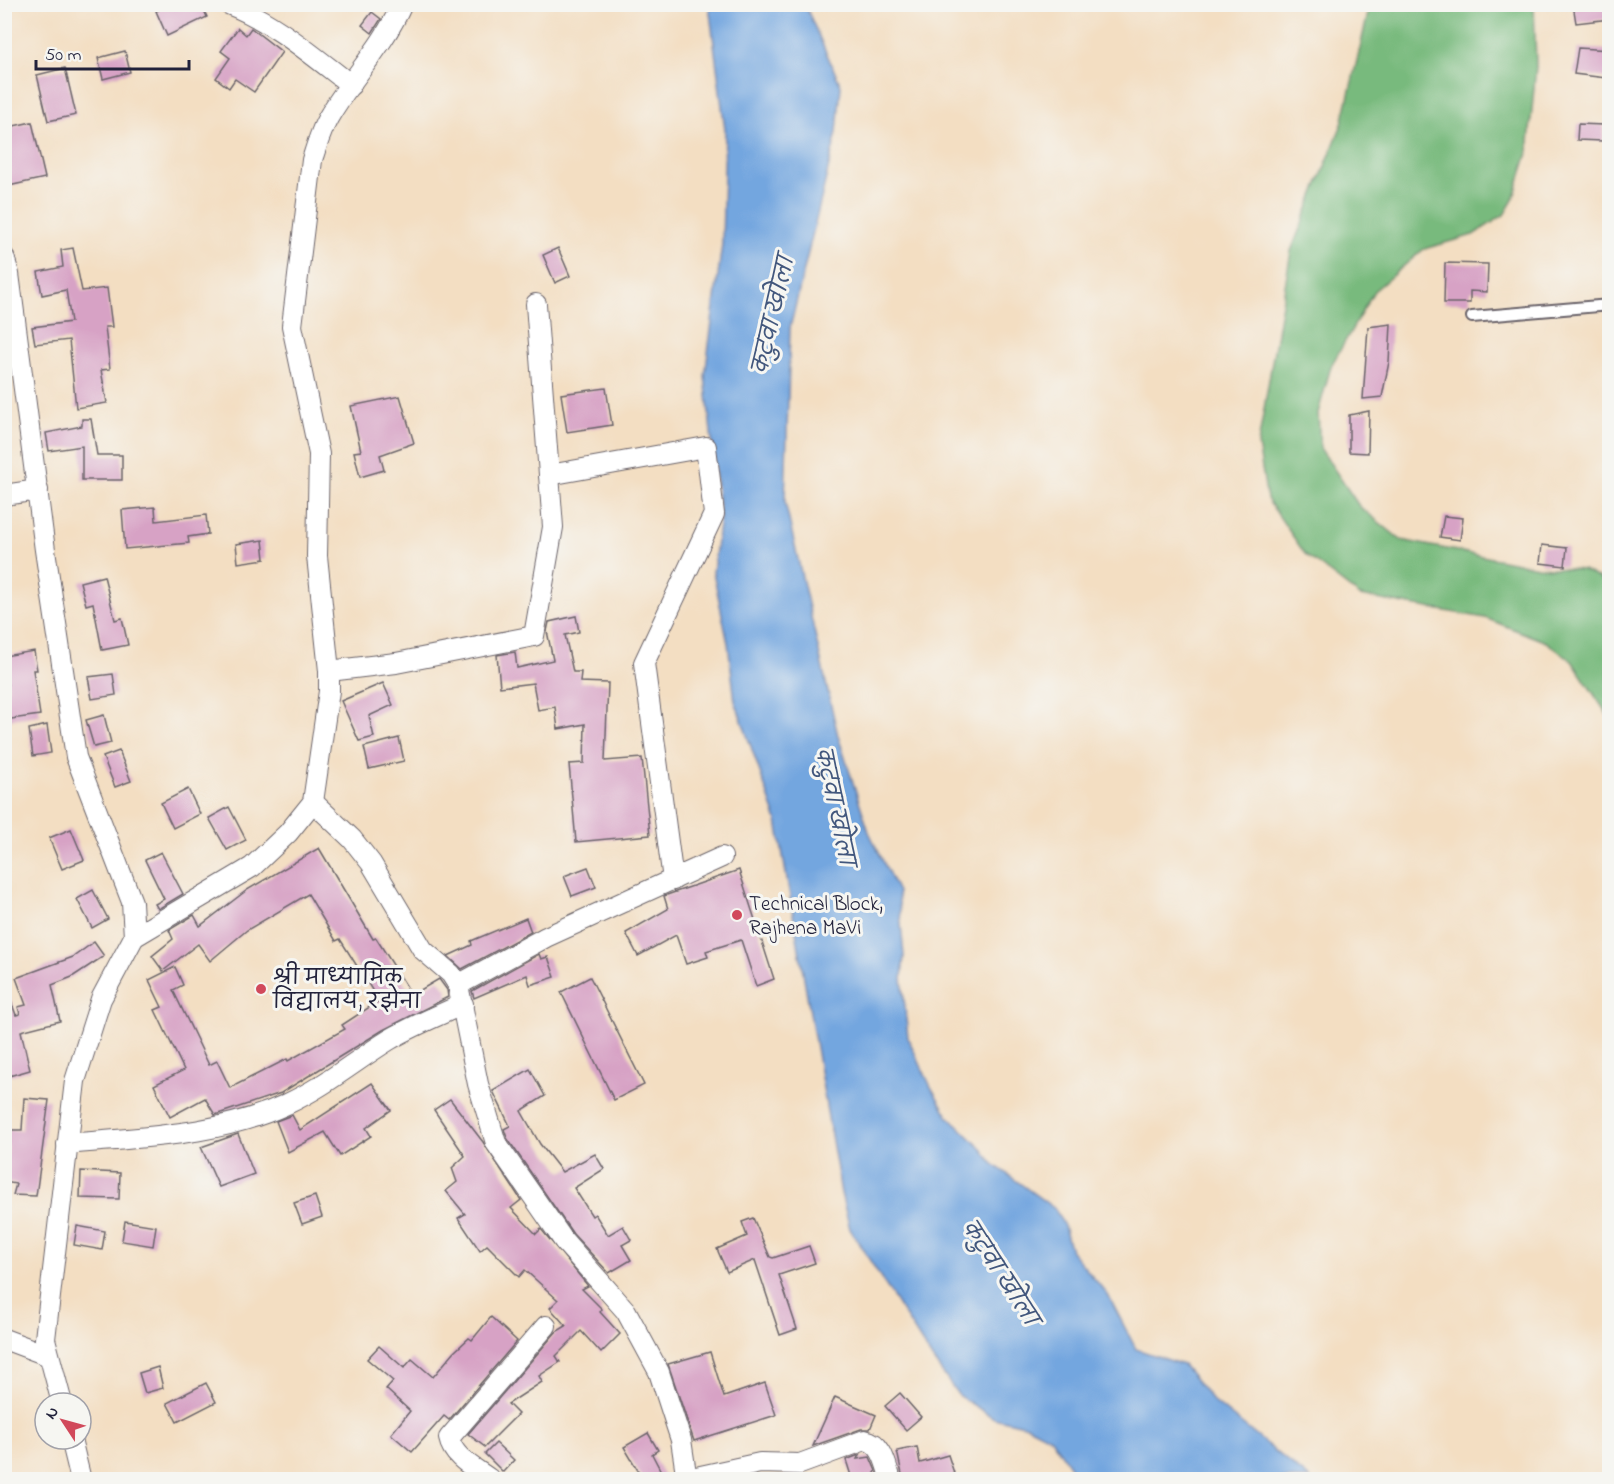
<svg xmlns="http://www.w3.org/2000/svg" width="1614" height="1484" font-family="'Indie Flower','Playpen Sans Deva',sans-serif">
	<rect width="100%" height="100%" fill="#f6f6f2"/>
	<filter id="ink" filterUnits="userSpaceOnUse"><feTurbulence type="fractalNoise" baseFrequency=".0167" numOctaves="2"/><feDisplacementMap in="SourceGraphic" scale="12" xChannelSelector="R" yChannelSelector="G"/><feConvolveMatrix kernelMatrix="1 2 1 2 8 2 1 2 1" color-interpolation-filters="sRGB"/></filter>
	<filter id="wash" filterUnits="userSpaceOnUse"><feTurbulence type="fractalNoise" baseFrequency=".008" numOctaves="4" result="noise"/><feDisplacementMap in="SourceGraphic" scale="24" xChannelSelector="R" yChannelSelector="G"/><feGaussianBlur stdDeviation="1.35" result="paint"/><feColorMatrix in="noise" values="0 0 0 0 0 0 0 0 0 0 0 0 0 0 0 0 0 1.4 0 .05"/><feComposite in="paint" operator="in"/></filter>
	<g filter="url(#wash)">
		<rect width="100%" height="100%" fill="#f3dec2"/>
		<path fill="#78ba7d" stroke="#4d6e5c" stroke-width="1.5" d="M1370 5H1534L1536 66 1528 153 1513 200 1504 215 1473 235 1424 249 1374 291 1331 366 1318 413 1320 448 1359 506 1401 540 1538 567 1584 570 1609 584V717L1572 661 1546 642 1485 618 1360 596 1305 554 1267 499 1258 444 1291 251 1342 124Z"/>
		<path fill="#73a6df" stroke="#4a648d" stroke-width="1.5" d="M709 5H805L841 86 837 132 790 328 785 502 838 736 869 832 898 892 904 956 902 978 908 1038 931 1087 948 1116 983 1150 992 1163 1055 1209 1064 1226 1071 1251 1108 1295 1136 1349 1183 1365 1213 1401 1310 1479H1083L1070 1467 1051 1438 1028 1426 994 1418 959 1396 933 1360 850 1229 841 1193 777 821 735 701 728 643 713 572 720 517 705 376 722 244 725 130Z"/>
		<g id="blocks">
			<g fill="#d7a2c5">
				<path d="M170 4H201L207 17 167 36 156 11Z"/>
				<path d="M1573 4H1610V19L1576 23Z"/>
				<path d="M372 12 381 19 372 33 362 25Z"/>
				<path d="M238 28 246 35 251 28 282 52 254 92 235 79 229 88 216 78 230 58 221 51Z"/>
				<path d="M1578 48 1610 50 1606 78 1574 74Z"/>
				<path d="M125 51 130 72 103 79 98 58Z"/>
				<path d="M65 68 76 115 48 121 37 75Z"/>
				<path d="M32 122 45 178 4 187V128Z"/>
				<path d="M1578 124 1604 125 1603 141 1577 140Z"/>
				<path d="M73 248 82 291 107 288 112 327H105L110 369 101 370 107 403 76 408 69 340 35 344 32 327 71 322 66 290 42 295 38 272 63 267 61 250Z"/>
				<path d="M558 248 570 276 555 283 543 255Z"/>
				<path d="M1445 263 1488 264 1487 292 1470 291V303H1444Z"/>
				<path d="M1391 324 1389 362 1382 397 1363 399 1368 327Z"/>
				<path d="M606 388 612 425 567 432 561 394Z"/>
				<path d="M400 396 414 443 380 455 384 470 360 477 354 452 361 451 351 406Z"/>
				<path d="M1369 411 1368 453 1349 452V415Z"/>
				<path d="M82 419H91L97 455H122V480H82V446L49 451 46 433 82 426Z"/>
				<path d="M155 507 156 521 206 515 208 534 188 537 189 543 125 549 122 510Z"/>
				<path d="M1444 516 1463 518 1460 540 1440 537Z"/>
				<path d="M263 540 265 559 238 563 236 544Z"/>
				<path d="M1542 545 1567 548 1565 566 1540 563Z"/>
				<path d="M104 576 115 620 122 618 128 645 102 650 93 603 86 605 80 582Z"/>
				<path d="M576 616 579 632 565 635 573 672H581L580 682 608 683 605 761 642 758 650 835 576 842 569 764 584 763 585 724 558 729 555 707 538 710 533 683 500 687 497 655 515 652 517 668 553 660 547 631 549 622Z"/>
				<path d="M34 651 37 670H33L40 715 4 720V690L8 689 4 656Z"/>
				<path d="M113 674 116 695 92 699 88 677Z"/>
				<path d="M383 683 393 705 369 716 374 737 359 741 341 701Z"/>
				<path d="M104 715 111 743 94 747 86 720Z"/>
				<path d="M47 725 51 753 33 756 29 729Z"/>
				<path d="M399 738 404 761 369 769 364 747Z"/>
				<path d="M119 751 131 781 115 787 103 757Z"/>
				<path d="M188 789 200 814 173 828 161 803Z"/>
				<path d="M229 807 246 840 227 850 209 818Z"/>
				<path d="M71 829 84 860 62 869 49 838Z"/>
				<path d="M319 848 373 939 376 938 412 995 439 979 447 990 448 997 383 1030 281 1093 215 1115 205 1098 170 1117 154 1085 184 1070 155 1010 162 1007 149 980 175 967 183 985 173 990 209 1065 217 1061 230 1088 287 1059 288 1061 345 1029 342 1025 379 1001 340 939 336 941 308 894 247 930 210 961 198 944 163 971 152 956 173 939 169 930 194 915 200 926 247 890Z"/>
				<path d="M161 852 183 894 158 909 155 904 164 899 145 860Z"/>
				<path d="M588 867 596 887 572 896 564 876Z"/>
				<path d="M739 870 774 979 756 986 741 940 706 951 708 957 686 964 676 935 638 956 626 933 668 909 664 896Z"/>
				<path d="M93 890 108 919 92 928 77 899Z"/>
				<path d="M526 918 531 932 462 969 448 956 472 945 471 941Z"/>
				<path d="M94 942 104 956 72 977 52 985 60 1021 21 1031 30 1070 9 1076 4 1060V991L7 990 16 1015 20 1014 18 1007 26 1005 16 978 73 957Z"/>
				<path d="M539 954 541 959 548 957 555 977 530 985 527 975 474 998 472 991Z"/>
				<path d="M590 977 644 1085 614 1100 561 992Z"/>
				<path d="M530 1069 545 1096 521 1111 540 1144 562 1172 595 1154 604 1169 574 1188 592 1216 595 1214 608 1235 623 1226 631 1240 622 1245 631 1260 609 1273 573 1234 507 1138 504 1129 510 1126 493 1091Z"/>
				<path d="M372 1083 391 1110 366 1128 371 1136 340 1156 325 1132 288 1152 276 1121 292 1115 300 1130Z"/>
				<path d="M24 1098 49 1100 36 1196 13 1195 16 1184 4 1182 8 1146H4V1130H22Z"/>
				<path d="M450 1099 483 1142 521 1200 511 1208 536 1234 541 1229 588 1286 582 1289 602 1309 600 1312 620 1334 601 1353 581 1331 556 1356 560 1362 539 1376 542 1382 508 1404 518 1414 485 1447 468 1434 556 1332 566 1326 550 1308 558 1300 525 1270 519 1277 487 1245 480 1251 458 1218 465 1214 446 1191 457 1182 452 1168 465 1156 434 1110Z"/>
				<path d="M238 1134 254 1174 219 1187 201 1147Z"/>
				<path d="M81 1171 120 1173 119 1199 80 1198Z"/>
				<path d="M315 1196 322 1217 302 1224 294 1203Z"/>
				<path d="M753 1218 770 1257 773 1258 809 1246 815 1263 779 1275 797 1329 780 1335 755 1260 727 1272 717 1249 747 1236 742 1222Z"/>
				<path d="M125 1221 156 1226 153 1246 122 1241Z"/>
				<path d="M77 1226 105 1231 102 1250 74 1245Z"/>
				<path d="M491 1317 517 1341 449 1420 444 1416 412 1452 391 1434 410 1411 386 1389 393 1381 367 1359 379 1346 404 1368 412 1359 433 1377 454 1352 469 1338 472 1340Z"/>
				<path d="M710 1352 724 1397 765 1383 776 1415 694 1441 668 1364Z"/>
				<path d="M158 1367 163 1388 145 1393 139 1373Z"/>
				<path d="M206 1383 216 1402 177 1422 167 1403Z"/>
				<path d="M900 1393 921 1417 906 1430 885 1406Z"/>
				<path d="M835 1397 876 1415 870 1429H861L813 1446Z"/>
				<path d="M648 1433 658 1450 652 1454 665 1479H643L624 1447Z"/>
				<path d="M496 1443 514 1460 503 1472 485 1454Z"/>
				<path d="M917 1447 920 1463 948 1455 956 1479H903L897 1451Z"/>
				<path d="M859 1455 857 1459 870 1457 876 1471 872 1479H852L846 1460Z"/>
			</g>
		</g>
	</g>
	<g filter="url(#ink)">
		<use href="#blocks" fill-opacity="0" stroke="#6b646a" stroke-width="1.5"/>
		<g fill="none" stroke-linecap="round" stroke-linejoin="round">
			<g stroke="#6b646a" stroke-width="14">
				<path id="service" d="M1472 317 1610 305"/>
			</g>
			<g stroke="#6b646a" stroke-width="22">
				<g id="minor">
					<path d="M228 4C273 21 313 56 351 85"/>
					<path d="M4 257 9 274 45 550 76 757 132 902 134 937 101 999 75 1081 45 1339 62 1403"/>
					<path d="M549 475 706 447 714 514 644 663 673 880"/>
					<path d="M4 495 38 490"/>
					<path d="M329 671 396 663 534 636 553 527 536 304"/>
					<path d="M313 802 352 839 371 863 423 950 451 974 458 985 478 1084 496 1143 564 1241 626 1311 659 1372 681 1440 687 1480"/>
					<path d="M134 937 252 867 288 833 313 802 329 691V671L317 556 319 454 292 326 312 160C317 144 322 127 331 113 354 75 384 45 402 4"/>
					<path d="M458 985 546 937 722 857"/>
					<path d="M67 1144C141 1137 218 1136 287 1104 324 1087 355 1061 389 1040 412 1026 438 1016 463 1004"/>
					<path d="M4 1339 49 1356"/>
					<path d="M71 1439 81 1480"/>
					<path d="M687 1479 760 1463 800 1464 865 1440C883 1443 886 1466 891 1480"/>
					<path d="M491 1480C475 1468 453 1458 449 1438L546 1326"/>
				</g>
			</g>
			<use href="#service" stroke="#fff" stroke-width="10"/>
			<use href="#minor" stroke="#fff" stroke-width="20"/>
		</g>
	</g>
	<g fill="#d1495b" stroke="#f6f6f2" stroke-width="2">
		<circle cx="737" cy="915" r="6"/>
		<circle cx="261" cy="989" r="6"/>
	</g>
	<g text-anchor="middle" stroke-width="6" stroke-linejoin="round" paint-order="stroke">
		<g font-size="21" fill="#22223b" stroke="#f6f6f2" text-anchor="start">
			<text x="749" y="910">Technical Block,<tspan x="749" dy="24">Rajhena MaVi</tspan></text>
			<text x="273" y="984">श्री माध्यामिक<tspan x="273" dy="24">विद्यालय, रझेना</tspan></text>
		</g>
		<g font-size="22" font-style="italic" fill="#42577d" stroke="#f6f6f2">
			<text transform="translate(772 315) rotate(-77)" y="8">कटुवा खोला</text>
			<text transform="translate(836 806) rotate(78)" y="8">कटुवा खोला</text>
			<text transform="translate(1001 1272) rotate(57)" y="8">कटुवा खोला</text>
		</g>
	</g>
	<rect width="1614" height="1484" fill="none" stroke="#f6f6f2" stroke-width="24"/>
	<g transform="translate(63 1421) rotate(306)"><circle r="28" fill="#f6f6f2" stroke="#a1a1a9" stroke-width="1.5"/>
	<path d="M0-4.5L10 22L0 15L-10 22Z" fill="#d1495b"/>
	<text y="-9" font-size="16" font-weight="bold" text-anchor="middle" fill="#22223b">N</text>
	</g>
	<path d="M36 60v9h153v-9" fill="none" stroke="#22223b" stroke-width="3"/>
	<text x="45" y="60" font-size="18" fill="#22223b" stroke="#f6f6f2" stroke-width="4.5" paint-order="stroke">50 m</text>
</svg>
